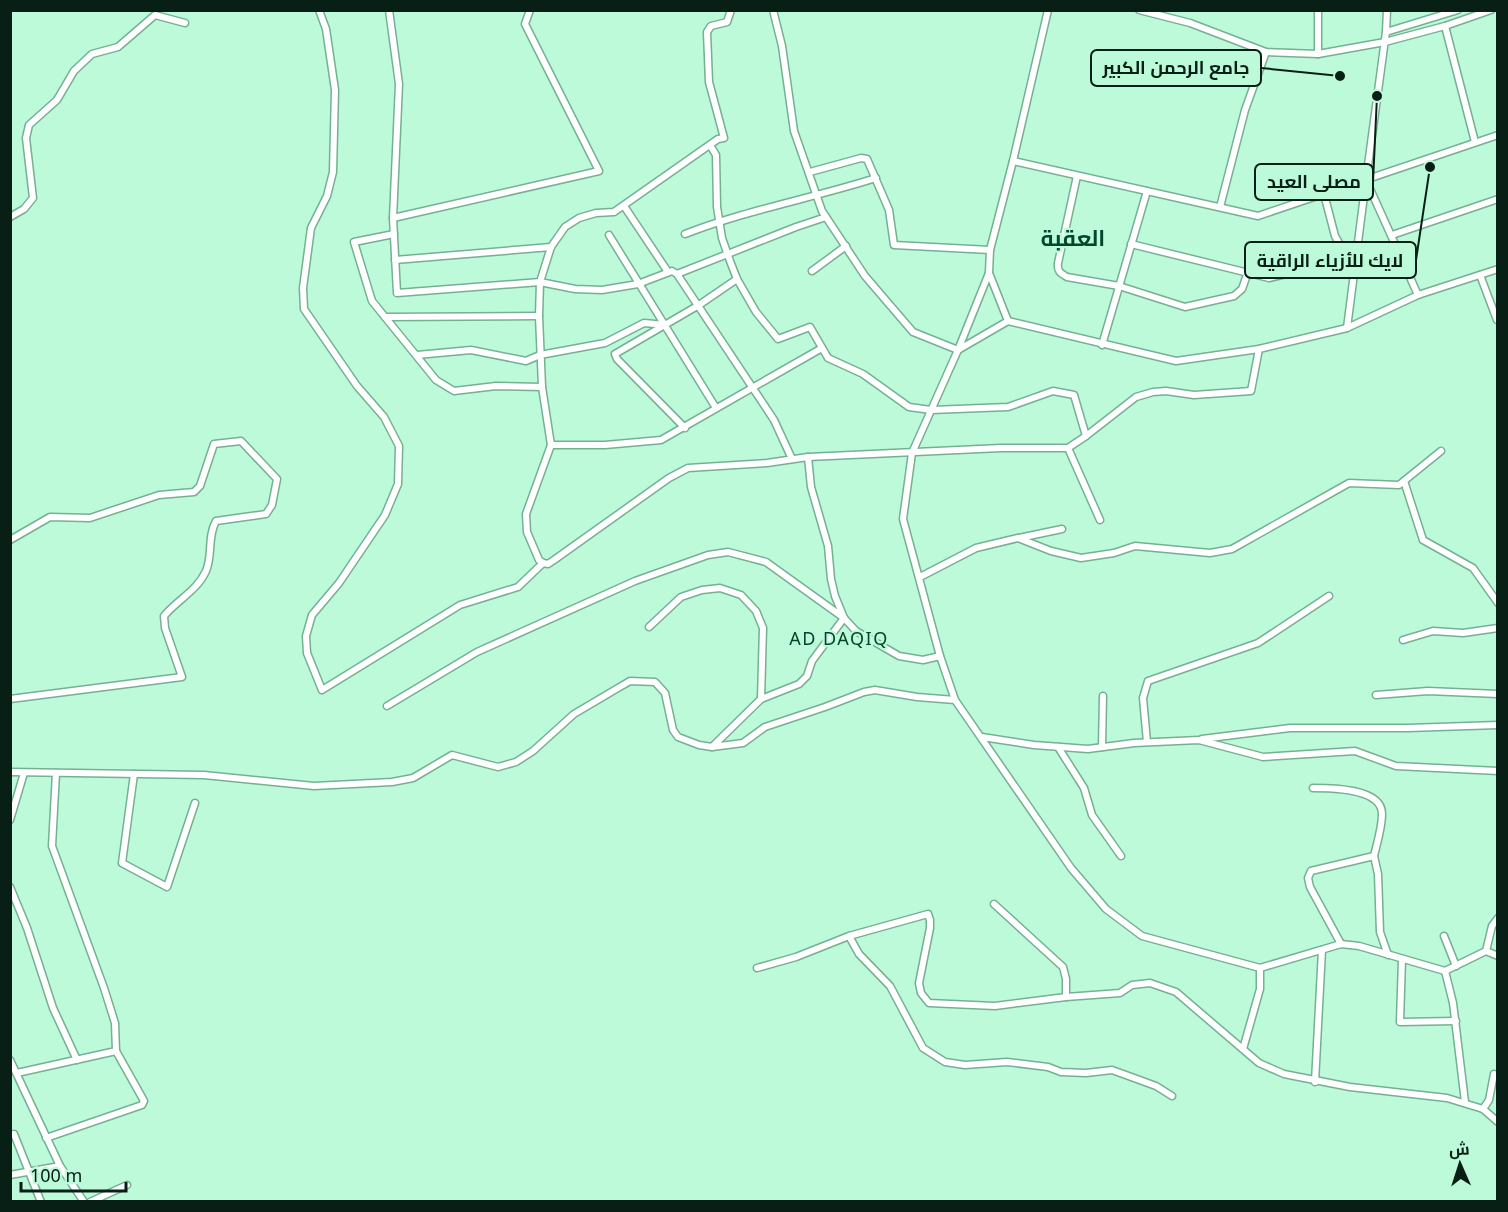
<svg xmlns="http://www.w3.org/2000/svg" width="1508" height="1212" font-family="'Noto Sans',Cairo,sans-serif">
	<rect width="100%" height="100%" fill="#bdfada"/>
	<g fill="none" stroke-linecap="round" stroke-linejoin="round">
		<g stroke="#75b093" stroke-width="9">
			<g id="street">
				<path d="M319 10 326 29 335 90 333 172 327 196 311 228 303 288 304 309 357 386 384 417 399 446 398 484 385 515 339 583 312 615 306 636 307 653 322 690 460 605 518 587 543 563 548 564 554 560 669 478 688 468 767 463 808 457 1001 448H1068L1086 436 1136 397 1153 392 1166 391 1194 395 1251 391 1259 349"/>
				<path d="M389 10 399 84 393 218 397 293 540 282 575 289 602 290 638 284 672 271 677 274 774 420 792 459"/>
				<path d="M773 10 782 46 794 131 822 211 865 276 913 332 958 350 1008 321 989 273"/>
				<path d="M1048 10 1013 161 990 250 989 273 958 350 912 453 903 519 940 656 955 700 1071 868 1106 909 1142 936 1260 968 1341 944 1359 946 1445 971 1486 951 1492 926 1498 918"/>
				<path d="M1139 10 1190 23 1266 52 1318 54 1385 42 1445 26 1491 10"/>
				<path d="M1387 10 1386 32 1366 180 1418 295"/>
				<path d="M1445 26 1475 142"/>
				<path d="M1386 32 1458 10"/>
				<path d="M1318 54V10"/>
				<path d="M710 145 716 155 717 207 722 238 730 261 737 279 756 312 778 339 810 327 828 358 863 374 909 407 931 410 1008 407 1053 391 1074 395 1086 436"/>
				<path d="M1013 161 1258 216 1498 135"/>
				<path d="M810 172 861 158 867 159 889 210 894 245 990 250"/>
				<path d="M1077 176 1058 263C1057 271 1060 273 1067 277L1119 286 1185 307 1234 296 1242 289 1248 272"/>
				<path d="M1324 194 1335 236 1344 252 1356 257"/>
				<path d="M624 206 668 272"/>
				<path d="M1220 207 1245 110 1266 52"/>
				<path d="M10 217 24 209 33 198 26 138 29 125 57 100 74 71 92 54 118 47 155 15 185 23"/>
				<path d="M393 218 599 171 525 24 530 10"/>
				<path d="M394 234 354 242 372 301 436 380 454 391 496 386 542 387"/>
				<path d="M685 234C747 210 813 198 876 178"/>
				<path d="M609 235 716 408"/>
				<path d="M1392 235 1498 199"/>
				<path d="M1131 244 1269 278 1357 257"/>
				<path d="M395 260 551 247"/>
				<path d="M812 271 846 246"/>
				<path d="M677 274 796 227 826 217"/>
				<path d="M1480 275 1497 320"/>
				<path d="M385 317 539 316"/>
				<path d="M1008 321 1176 361 1259 349 1347 328 1418 295 1498 269"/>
				<path d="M1347 328 1366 180"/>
				<path d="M1102 345 1147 191"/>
				<path d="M417 355 471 350 526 361 540 355 605 343 644 323 666 325"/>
				<path d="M685 428 617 359 615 354 699 305 737 279"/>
				<path d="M551 445H605L661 440 822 348"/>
				<path d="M1068 448 1100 520"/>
				<path d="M808 457 811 487 828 546 831 579 835 596 844 618 856 631 899 656 923 660 940 656"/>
				<path d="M1404 481 1423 540 1473 568 1498 603"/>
				<path d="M1019 538 1062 529"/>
				<path d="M10 540 50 517 90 518 159 495 194 492 200 486 214 444 241 441 277 479 272 505 266 514 216 521C207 537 213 555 206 571 197 591 177 600 164 616L165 628 182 677 10 699"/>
				<path d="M543 563 539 560 527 532 526 514 551 445 542 387 539 316 540 282 551 247 565 227 579 218 596 213 614 212 718 139 724 138 709 82 707 32 711 26 727 22 731 10"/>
				<path d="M920 577 976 548 1018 538 1051 551 1081 558 1114 553 1135 546 1210 553 1232 549 1349 483 1399 485 1441 451"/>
				<path d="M1403 640 1433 631 1463 633 1498 628"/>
				<path d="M1376 695 1428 691 1498 694"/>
				<path d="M387 706 477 652 635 581 708 555 728 552 766 562 844 618 812 661 807 676 799 684 761 699 763 628 756 611 741 595 720 588 702 590 681 597 649 627"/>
				<path d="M982 737 1034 745 1088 749 1134 743 1199 740 1263 757 1355 751 1396 766 1498 771"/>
				<path d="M1202 739 1290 728H1408L1498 725"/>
				<path d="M1147 742 1143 698 1148 681 1258 643 1329 596"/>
				<path d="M712 747 761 699"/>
				<path d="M1058 747 1084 788 1092 815 1121 856"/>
				<path d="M1102 747 1103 696"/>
				<path d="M10 772 204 775 314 786 392 782 413 778 452 755 498 767 516 762 533 751 574 714 618 688 630 681 655 682 665 693 673 730 678 737 699 745 712 747 743 743 765 727 825 707 864 692 875 690 917 697 955 700"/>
				<path d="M134 774 122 863 167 887 195 803"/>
				<path d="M1313 788C1331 788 1382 788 1382 814 1382 828 1377 843 1374 856L1311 871 1308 878 1310 887 1341 944"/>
				<path d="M10 820 24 773"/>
				<path d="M1374 856 1378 874 1380 932 1388 955"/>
				<path d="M10 887 27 928 53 1008 77 1060"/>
				<path d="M994 904 1063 967 1066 979V997"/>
				<path d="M849 936 859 954 890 986 923 1048 945 1062 965 1065 1007 1062 1048 1067 1061 1072 1086 1073 1112 1070 1156 1086 1172 1096"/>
				<path d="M1444 936 1456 966"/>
				<path d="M1486 951 1498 956"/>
				<path d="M1402 959 1400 1022 1456 1021"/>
				<path d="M757 968 796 957 849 936 928 914 930 920V928L919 983 921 993 929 1003 995 1006 1066 997 1120 993 1132 985 1150 983 1176 992 1259 1063 1284 1074 1350 1087 1447 1098 1483 1109 1498 1122"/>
				<path d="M1445 971 1453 1003 1465 1102"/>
				<path d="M1243 1049 1260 989V968"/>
				<path d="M10 1060 60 1166 84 1202"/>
				<path d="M17 1073 116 1051 115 1023 104 988 52 846 56 773"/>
				<path d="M1315 1082 1322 950"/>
				<path d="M1483 1109 1489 1100 1494 1074"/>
				<path d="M10 1135 14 1134 41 1202"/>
				<path d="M46 1138 142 1105 144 1101 116 1051"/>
				<path d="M10 1175 60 1166"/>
				<path d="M90 1202 127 1185"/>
			</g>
		</g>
		<use href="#street" stroke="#fff" stroke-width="6"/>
	</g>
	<g text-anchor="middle" stroke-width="4.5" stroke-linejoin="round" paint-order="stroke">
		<g font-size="18" letter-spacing="1.5" fill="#02462e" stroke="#bdfada">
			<text x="839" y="645">AD DAQIQ</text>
		</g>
		<g font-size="22" font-weight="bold" fill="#02462e" stroke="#bdfada">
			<text x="1073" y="246">العقبة</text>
		</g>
	</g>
	<path fill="none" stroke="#071f15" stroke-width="2" d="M1340 76L1261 68M1377 96L1373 182M1430 167L1416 260"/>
	<g fill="#071f15" stroke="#bdfada" stroke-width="2">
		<circle cx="1340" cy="76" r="6"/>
		<circle cx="1377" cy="96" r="6"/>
		<circle cx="1430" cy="167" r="6"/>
	</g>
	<g fill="#bdfada" stroke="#071f15" stroke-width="2">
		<rect x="1091" y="50" width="170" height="36" rx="6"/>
		<rect x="1255" y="164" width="118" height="36" rx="6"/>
		<rect x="1245" y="242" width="171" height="36" rx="6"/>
	</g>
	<g font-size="18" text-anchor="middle" font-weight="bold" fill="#071f15">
		<text x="1176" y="74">جامع الرحمن الكبير</text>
		<text x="1314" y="188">مصلى العيد</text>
		<text x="1330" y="267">لايك للأزياء الراقية</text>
	</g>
	<rect width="1508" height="1212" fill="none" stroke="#071f15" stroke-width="24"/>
	<g transform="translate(1460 1164) rotate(357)" stroke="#bdfada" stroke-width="4.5" paint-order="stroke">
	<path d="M0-4.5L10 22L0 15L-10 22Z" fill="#071f15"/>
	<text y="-9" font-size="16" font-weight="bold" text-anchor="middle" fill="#071f15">ش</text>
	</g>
	<path d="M21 1182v9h105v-9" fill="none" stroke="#071f15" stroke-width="3"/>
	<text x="30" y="1182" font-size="18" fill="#071f15" stroke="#bdfada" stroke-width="4.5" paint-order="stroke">100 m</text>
</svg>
